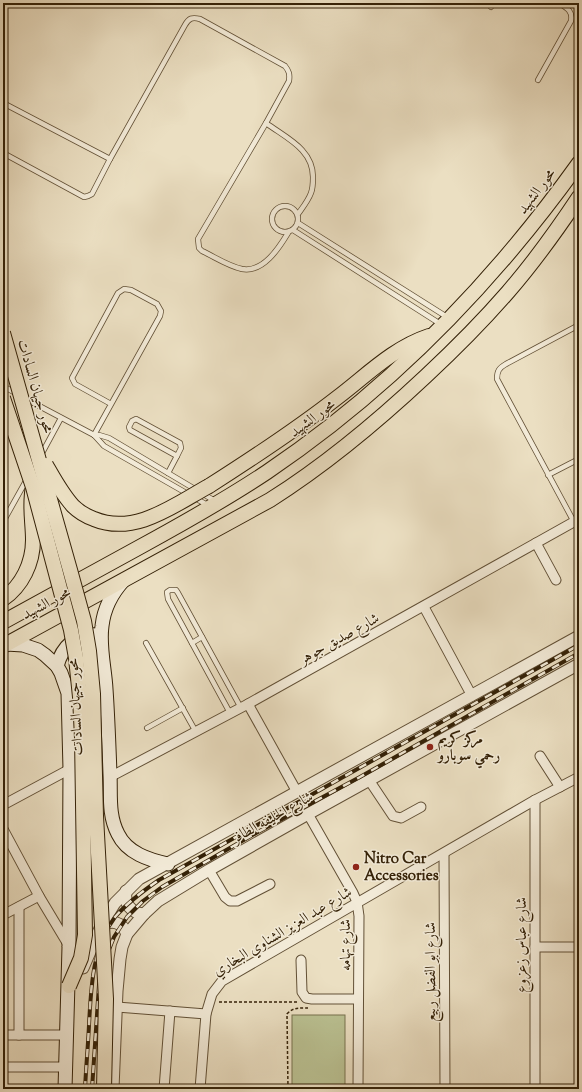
<svg xmlns="http://www.w3.org/2000/svg" width="582" height="1092" font-family="'Sorts Mill Goudy',Amiri,serif">
	<rect width="100%" height="100%" fill="#ebdfc2"/>
	<filter id="stains"><feTurbulence type="fractalNoise" baseFrequency=".005" numOctaves="4"/><feColorMatrix values="0 0 0 0 .2 0 0 0 0 .09 0 0 0 0 .02 0 0 0 .5 -.17"/></filter>
	<radialGradient id="worn" r=".72"><stop offset=".6" stop-color="#630" stop-opacity="0"/><stop offset="1" stop-color="#630" stop-opacity=".3"/></radialGradient>
	<rect fill="#bac192" stroke="#77714c" x="292" y="1015" width="53" height="74"/>
	<g fill="none" stroke-linecap="round" stroke-linejoin="round">
		<g stroke="#625036" stroke-width="6">
			<g id="service">
				<path d="M491 7 493 3"/>
				<path d="M538 80 571 21C573 11 567 8 559 3"/>
				<path d="M3 103 110 159 185 25C189 18 192 17 200 19L285 66C289 71 290 74 289 81L266 123 198 239 199 248 202 251C215 257 228 266 242 269 263 273 279 248 288 233"/>
				<path d="M266 123C286 138 313 149 313 177 313 183 313 188 311 193 308 201 303 207 298 214"/>
				<path d="M3 153 84 197 88 196 92 194 110 159"/>
				<circle cx="285" cy="219" r="13"/>
				<path d="M298 223 447 317"/>
				<path d="M293 230 442 325"/>
				<path d="M3 386 17 394"/>
				<path d="M26 399 94 435H99L109 438 215 501"/>
				<path d="M136 419 180 443 181 448 177 456 130 430 129 427 132 421Z"/>
				<path d="M94 435 160 316 161 311 157 304 131 290 124 289 118 293 72 378 75 384 111 404"/>
				<path d="M94 435 104 446 209 506"/>
				<path d="M41 455 61 418"/>
				<path d="M168 473 177 456"/>
				<path d="M548 475 579 459"/>
				<path d="M3 522 27 479"/>
				<path d="M574 522 497 379C497 371 499 368 506 364L579 325"/>
				<path d="M146 643 196 732"/>
				<path d="M192 643 202 637"/>
				<path d="M230 713 168 599 167 592 170 590H176L178 593 241 708"/>
				<path d="M147 728 183 708"/>
			</g>
		</g>
		<g stroke="#625036" stroke-width="11">
			<g id="minor">
				<path d="M536 543 556 580"/>
				<path d="M424 607 472 696"/>
				<path d="M248 704 297 792"/>
				<path d="M540 756 560 787"/>
				<path d="M110 777 248 704 579 519"/>
				<path d="M369 780 393 816 401 818 421 807"/>
				<path d="M3 805 70 769"/>
				<path d="M308 814 353 893 357 902 359 916 358 1089"/>
				<path d="M3 829 39 896 69 946"/>
				<path d="M444 854 445 1089"/>
				<path d="M209 870 225 897 230 901H237L270 884"/>
				<path d="M19 907V1035"/>
				<path d="M3 915 39 896"/>
				<path d="M535 947H579"/>
				<path d="M301 960 302 992 306 998 312 999H358"/>
				<path d="M117 1007 206 1014"/>
				<path d="M3 1035H67"/>
				<path d="M3 1067H66"/>
				<path d="M164 1089 170 1011"/>
				<path d="M200 1089 206 1014 212 994 222 981 535 800 579 777"/>
				<path d="M535 1089V800"/>
			</g>
		</g>
		<g stroke="#625036" stroke-width="13">
			<g id="tertiary">
				<path d="M126 891C124 904 131 913 144 914"/>
				<path d="M101 926C112 919 122 922 127 934"/>
				<path d="M83 968 101 926 115 903 139 879 579 636"/>
				<path d="M113 1089 117 991 120 959 122 947 127 934 144 914 158 901 209 870 308 814 579 664"/>
			</g>
		</g>
		<g stroke="#342107" stroke-width="15">
			<g id="secondary">
				<path d="M124 580C112 593 104 608 102 626 99 646 105 669 106 689 108 718 109 746 110 774 111 795 108 815 118 834 127 853 149 860 168 864"/>
				<path d="M6 644 23 645 38 650 45 655 57 666 61 673 68 693 70 769 69 947 65 1089"/>
				<path d="M57 666C62 647 76 633 97 635"/>
			</g>
		</g>
		<g stroke="#342107" stroke-width="16">
			<g id="primary">
				<path d="M209 486C253 458 297 429 338 397 367 375 393 348 429 336"/>
				<path d="M3 599C22 586 33 563 33 540 33 522 29 505 33 487"/>
				<path d="M3 622C48 597 93 573 138 548 182 524 225 500 267 472 390 389 493 283 579 163"/>
				<path d="M3 646 270 500C327 464 377 422 426 376 455 349 482 322 508 292 534 262 557 230 579 197"/>
			</g>
		</g>
		<g stroke="#342107" stroke-width="1.5" stroke-dasharray="3 2" stroke-linecap="butt">
			<path d="M219 1002H297"/>
			<path d="M288 1089 287 1014C293 1007 300 1008 308 1008"/>
		</g>
		<use href="#service" stroke="#f2ead7" stroke-width="4.5"/>
		<use href="#minor" stroke="#f2ead7" stroke-width="9"/>
		<use href="#tertiary" stroke="#f2ead7" stroke-width="11"/>
		<use href="#secondary" stroke="#f2ead7" stroke-width="13"/>
		<use href="#primary" stroke="#ebdfc2" stroke-width="14"/>
		<g stroke="#342107" stroke-width="4">
			<g id="rail">
				<path d="M85 1089C86 1068 88 1046 89 1025 91 989 92 947 115 917 128 902 143 891 159 880L579 645"/>
				<path d="M92 1089 99 985 106 957 114 937 127 917 143 901 162 887 256 833 360 777 579 653"/>
			</g>
		</g>
		<use href="#rail" stroke="#f2ead7" stroke-width="2.5" stroke-dasharray="8" stroke-linecap="butt"/>
		<g stroke="#342107" stroke-width="16" stroke-linecap="butt">
			<g id="primary-bridge">
				<path d="M3 333 70 570 84 621 89 651 93 694 96 816 106 999 104 1089"/>
				<path d="M3 398 33 487 71 630 76 658 80 697 82 738 85 935 81 958 69 986"/>
				<path d="M46 465C54 479 62 494 73 506 79 512 86 516 94 519 135 536 174 505 209 486"/>
			</g>
		</g>
		<use href="#primary-bridge" stroke="#ebdfc2" stroke-width="14"/>
	</g>
	<g fill="#8f2418" stroke="#f2ead7" stroke-width="1.5">
		<circle cx="430" cy="747" r="4"/>
		<circle cx="356" cy="867" r="4"/>
	</g>
	<g text-anchor="middle" stroke-width="3" stroke-linejoin="round" paint-order="stroke">
		<g font-size="15" fill="#342107" stroke="#f2ead7">
			<text transform="translate(536 191) rotate(-53)" y="5">محور الشهيد</text>
			<text transform="translate(36 386) rotate(74)" y="5">محور جيهان السادات</text>
			<text transform="translate(312 418) rotate(-37)" y="5">محور الشهيد</text>
			<text transform="translate(46 603) rotate(-28)" y="5">محور الشهيد</text>
			<text transform="translate(339 638) rotate(-29)" y="5">شارع صديق جوهر</text>
			<text transform="translate(75 707) rotate(-93)" y="5">محور جيهان السادات</text>
			<text transform="translate(272 817) rotate(-29)" y="5">شارع الخليفه الظافر</text>
			<text transform="translate(282 931) rotate(-31)" y="5">شارع عبد العزيز الشناوي البخاري</text>
			<text transform="translate(345 945) rotate(-90)" y="5">شارع تهامه</text>
			<text transform="translate(521 945) rotate(-90)" y="5">شارع عباس زعزوع</text>
			<text transform="translate(430 972) rotate(-90)" y="5">شارع ابو الفضل ربيع</text>
		</g>
		<g font-size="15" font-weight="bold" fill="#342107" stroke="#f2ead7" text-anchor="start">
			<text x="438" y="743">مركز كريم<tspan x="438" dy="17">رحمي سوبارو</tspan></text>
			<text x="364" y="863">Nitro Car<tspan x="364" dy="17">Accessories</tspan></text>
		</g>
	</g>
	<rect width="582" height="1092" fill="none" stroke="#ebdfc2" stroke-width="16"/>
	<rect x="4" y="4" width="574" height="1084" fill="none" stroke="#342107" stroke-width="2"/>
	<rect x="8" y="8" width="566" height="1076" fill="none" stroke="#342107"/>
	<rect width="100%" height="100%" filter="url(#stains)"/>
	<rect width="100%" height="100%" fill="url(#worn)"/>
</svg>
